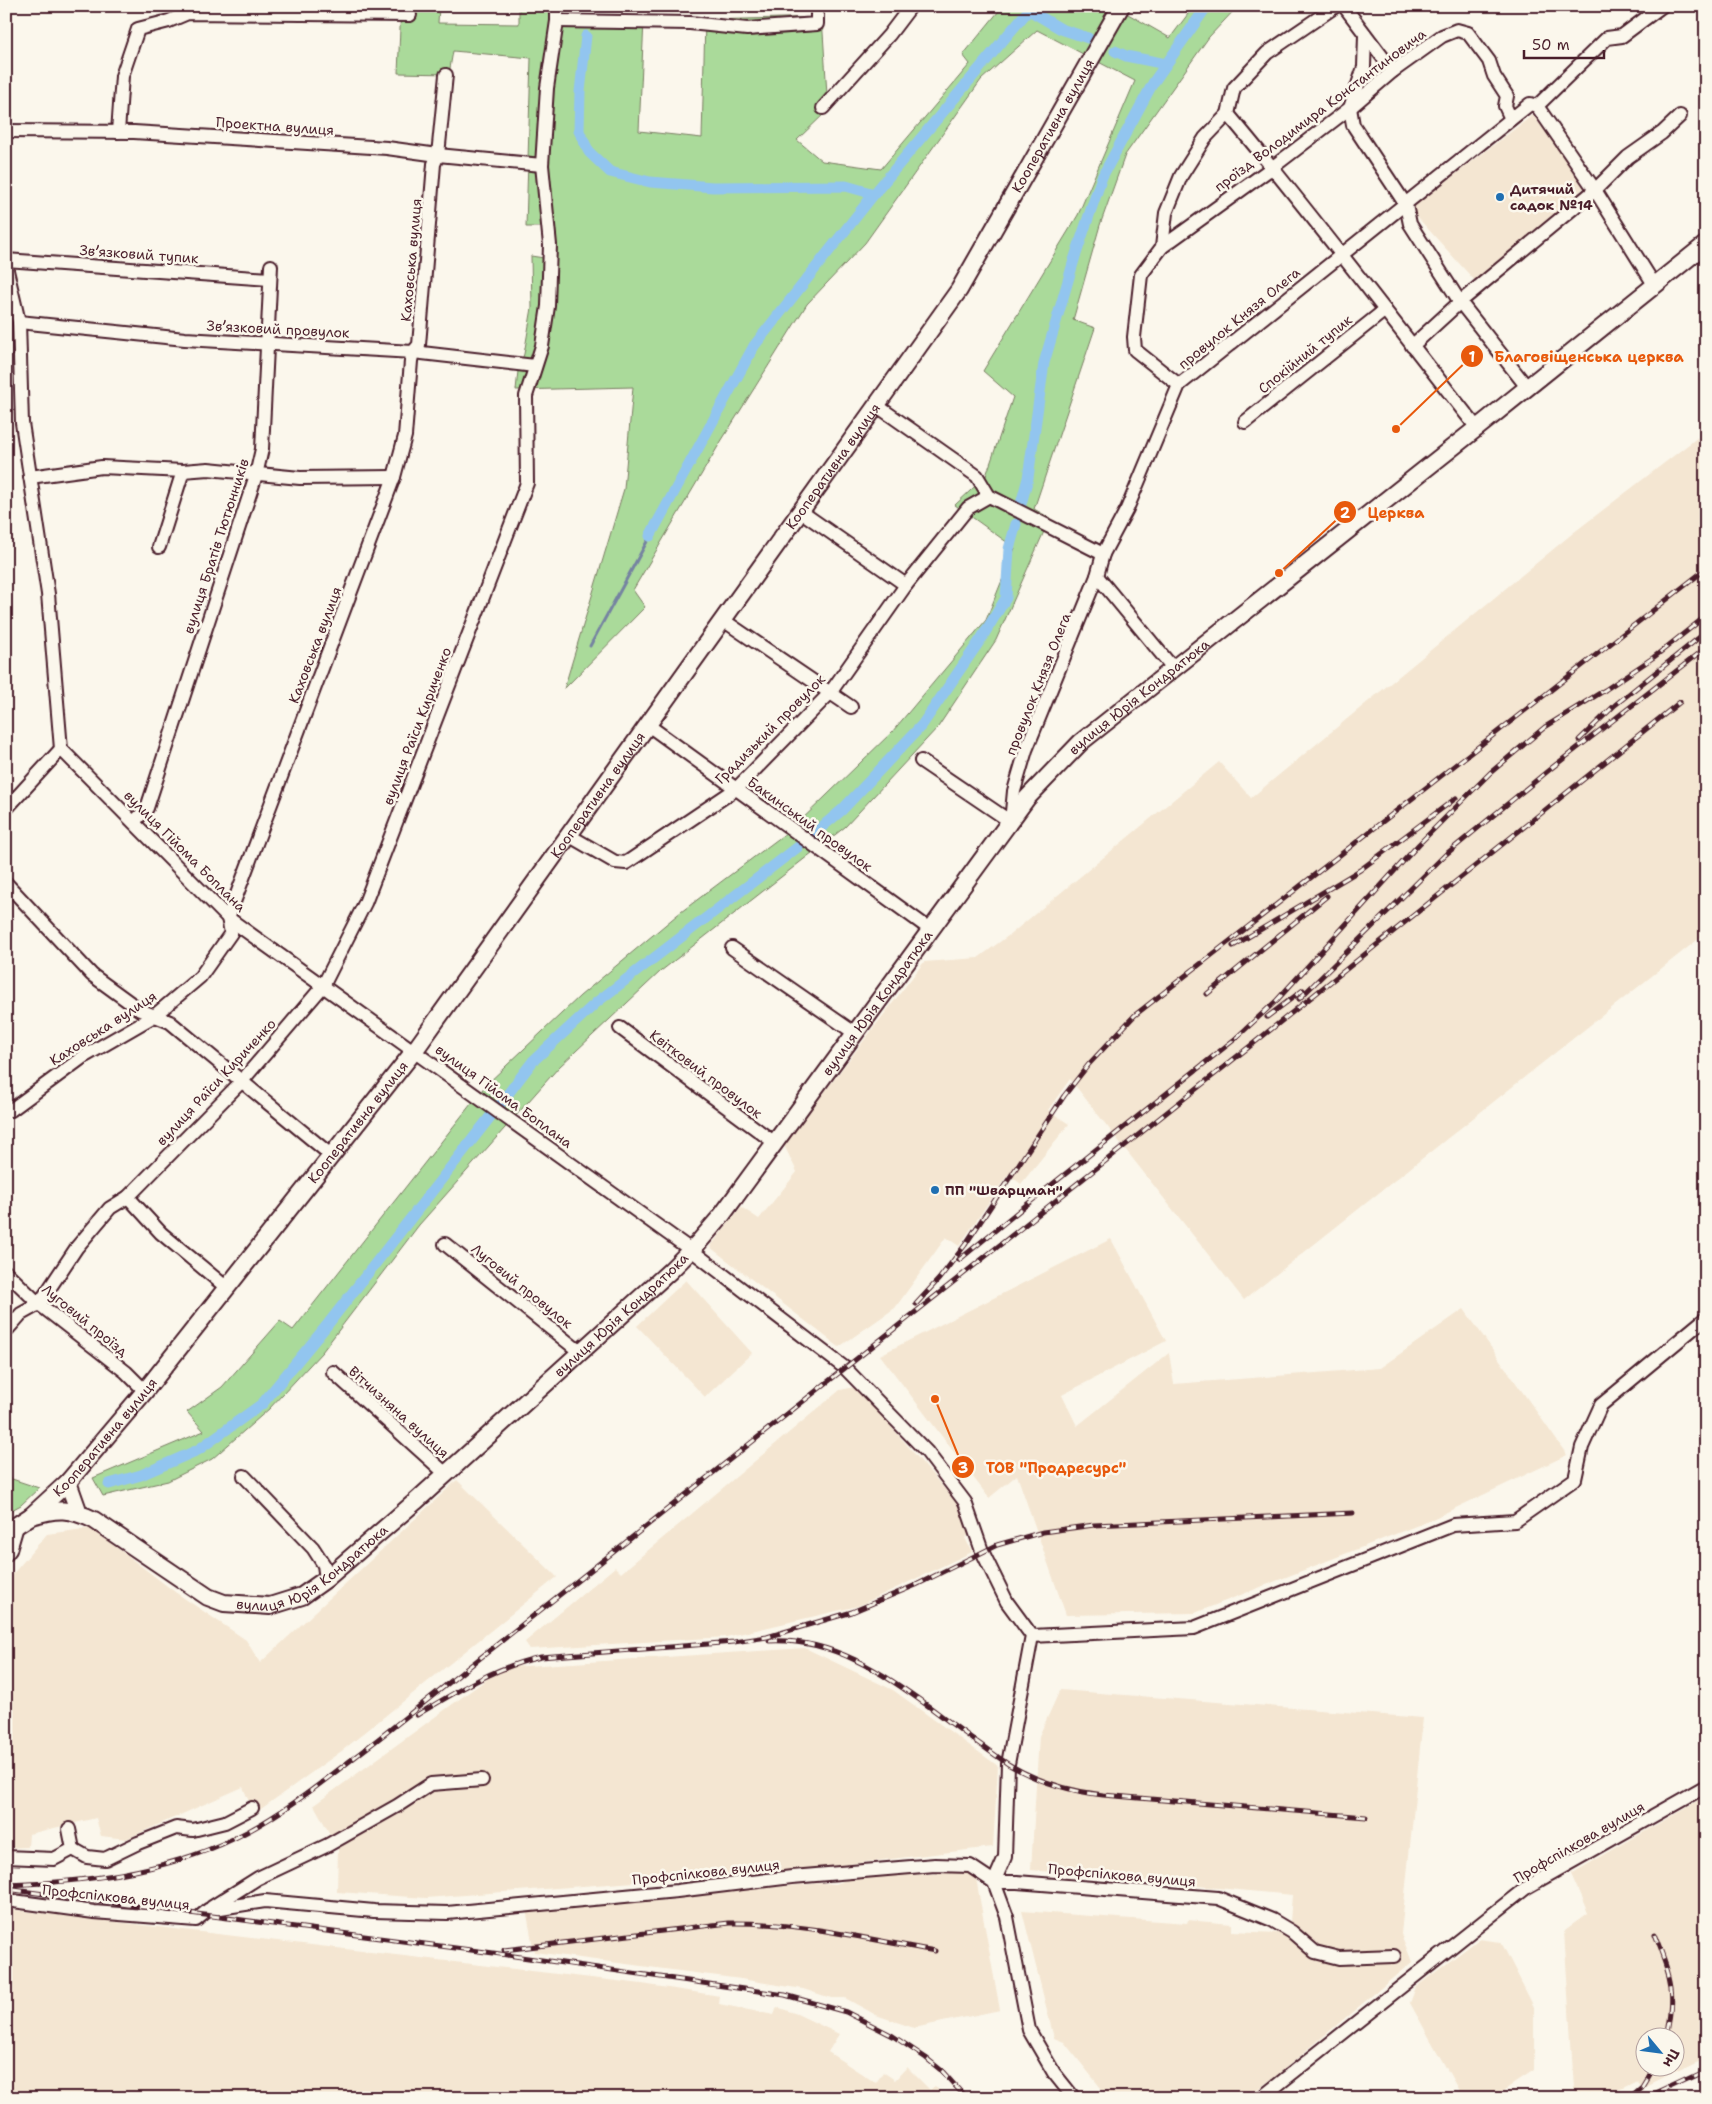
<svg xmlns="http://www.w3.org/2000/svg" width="1712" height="2104" font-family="'Shantell Sans',sans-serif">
	<rect width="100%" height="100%" fill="#fbf7ec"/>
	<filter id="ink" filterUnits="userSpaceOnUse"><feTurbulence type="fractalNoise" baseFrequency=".02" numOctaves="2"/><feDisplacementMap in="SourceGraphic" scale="10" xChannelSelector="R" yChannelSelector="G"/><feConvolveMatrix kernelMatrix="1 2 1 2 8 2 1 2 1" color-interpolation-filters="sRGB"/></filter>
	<g filter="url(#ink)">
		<g fill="#f4e6d2" fill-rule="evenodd">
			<path d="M1533 115 1587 185 1476 282 1410 209Z"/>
			<path d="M1706 431V933L1244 1300 1070 1079 1048 1110 1069 1124 1021 1184 1008 1174 959 1246 946 1237 895 1308 839 1347 710 1247 741 1207 759 1219 797 1172 784 1145 924 962 978 958 1012 933 1219 762 1251 798 1573 533Z"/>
			<path d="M1111 1239 1166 1341 1062 1395 1077 1426 1169 1353 1174 1384 1380 1368 1464 1309 1567 1455 1426 1522 1195 1613 1066 1615 1017 1475 989 1498 880 1355Z"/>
			<path d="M686 1280 752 1353 705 1397 637 1326Z"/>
			<path d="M855 1387 866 1397 960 1507 971 1533 965 1538 972 1552 858 1606 726 1637 530 1649 525 1642 615 1567 621 1573 840 1390Z"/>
			<path d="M457 1480 557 1577 343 1750 254 1814 243 1787 126 1839 101 1836 96 1818 29 1834 28 1847 6 1848V1582L47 1534 91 1528 175 1592 246 1640 260 1663Z"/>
			<path d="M805 1648 893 1690 998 1766 993 1847 815 1868 426 1898 337 1892 338 1849 314 1805 494 1674 511 1667Z"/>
			<path d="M1060 1690 1423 1718 1401 1934 1412 1962 1276 2076 1245 2098H1109L1064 2042 1054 2038 1022 1911 1187 1923 1188 1920 1198 1921 1232 1924V1931L1299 1934 1290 1922 1292 1895 1031 1870 1039 1736Z"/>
			<path d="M1706 1796V2057L1644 2087 1638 2081 1603 2098H1578L1574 2089 1564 1931 1588 1913 1571 1874ZM1644 2036H1674V2066H1644Z"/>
			<path d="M967 1872 976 1878 1000 2010 914 2028 876 2015 845 1998H831L803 1989 741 1979 534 1952 526 1909 823 1883 836 1884 851 1878Z"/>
			<path d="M6 1909 642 1984 720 1996 719 2004 774 2015 777 2007 797 2014 839 2034 828 2052 876 2083 883 2072 895 2080 907 2067 930 2090 935 2086 946 2098H6Z"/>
			<path d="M1479 1939 1501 1942 1534 2007V2070L1492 2098H1463L1410 2003 1416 1987Z"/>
		</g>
		<g fill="#aada9a" stroke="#7a7c62">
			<path d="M401 6H439L438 23 519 24V6H564L563 15 644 20 639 131 702 138 705 20 822 17 828 110 797 140 822 161 881 169 970 64 963 55 1003 6H1114L1170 38 1194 6H1238L1209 37 1125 155 1100 225 1073 320 1095 328 1034 509 1050 518 996 640 938 727 845 827 661 971 559 1067 419 1225 322 1352 269 1409 212 1459 168 1481 103 1496 93 1478 204 1431 187 1412 222 1387 280 1321 293 1330 486 1085 580 996 677 915 794 827 892 732 986 620 1015 548 955 505 986 476 1013 397 983 371 1078 215 1135 81 1037 30 981 80 865 243 807 304 720 443 633 590 645 607 564 689 624 489 633 387 516 390 518 371 524 354 532 308 531 256 544 258V227H526L531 58 453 51 449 74 398 73Z"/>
			<path d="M6 1477 39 1488 21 1505 6 1513Z"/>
		</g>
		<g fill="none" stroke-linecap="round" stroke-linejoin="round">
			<path stroke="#7583a1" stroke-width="3" d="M590 646 650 536"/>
			<g stroke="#92c5ef" stroke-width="11">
				<path d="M1029 10 1061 29 1088 38"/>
				<path d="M586 36 580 92 579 131 589 152 610 172 650 182 713 187 846 186 874 194"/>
				<path d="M1115 51 1126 56 1166 64"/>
				<path d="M1021 504 1028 478 1044 363 1074 260 1102 177 1153 83 1207 6"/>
				<path d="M650 536 754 346 874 194 1032 6"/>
				<path d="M811 836 842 810 922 725 981 639 1006 598 1009 549 1016 524"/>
				<path d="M501 1103 533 1061 597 1002 798 847"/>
				<path d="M109 1484 141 1475 198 1450 262 1404 328 1324 490 1117"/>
			</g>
			<g stroke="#4a1f2b" stroke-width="16">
				<g id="minor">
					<path d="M1344 6 1393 71"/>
					<path d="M557 21 690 23 747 29 817 24V6"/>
					<path d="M1365 35 1364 67 1350 108 1353 125 1406 205 1410 224 1460 302 1527 387"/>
					<path d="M1537 106 1595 190 1655 286"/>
					<path d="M1537 106 1607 38 1622 36 1662 6"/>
					<path d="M823 108 889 35 911 6"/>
					<path d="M1228 114C1314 216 1394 323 1477 428"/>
					<path d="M6 131 134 132 387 148 438 155 542 165"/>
					<path d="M118 132 122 76 138 29 169 21 188 13 410 15"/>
					<path d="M1162 247 1273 167 1350 108 1393 71 1442 36 1457 30 1468 33 1489 61 1494 76 1507 96 1505 106 1511 119"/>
					<path d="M6 260 270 279"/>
					<path d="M6 266 19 322 22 423 48 594 61 749 228 918 691 1250 845 1368 927 1452 965 1502 982 1551 1007 1602 1032 1636 1008 1764 1005 1857 994 1882 1007 1917 1029 2030 1054 2073 1074 2098"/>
					<path d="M19 322 185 339 413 352 535 366"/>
					<path d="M1412 346 1460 302 1595 190 1628 157 1662 133 1680 116"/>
					<path d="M1179 385 1135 350 1134 337 1141 275 1162 247 1166 213 1181 176 1205 138 1228 114 1234 88 1267 53 1336 6"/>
					<path d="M876 405 977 476 989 496 1103 554"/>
					<path d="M1245 422 1385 310"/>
					<path d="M30 477 102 467 183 471 208 469 300 478 394 477"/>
					<path d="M800 511 906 585"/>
					<path d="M159 547 183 471"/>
					<path d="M1097 576 1173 668"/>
					<path d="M723 620 851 707"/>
					<path d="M648 725 931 930"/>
					<path d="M921 761 1011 822 1014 791 1026 750 1097 576 1103 554 1127 509 1179 385 1530 104 1537 106"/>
					<path d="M6 809 61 749"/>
					<path d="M134 822 147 808 256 475 262 449 271 266"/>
					<path d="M570 836 615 862 626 863 736 789 830 693 906 585 968 508 989 496"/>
					<path d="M6 883 92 975 140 1010 170 1022 332 1156"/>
					<path d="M732 948 856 1034"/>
					<path d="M620 1028 775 1143"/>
					<path d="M6 1109 11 1110 83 1057 154 1016 200 977 231 933 228 918 394 477 405 436 411 361 413 352 419 345 434 164 438 155 446 75"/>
					<path d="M128 1197 161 1233 227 1288"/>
					<path d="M445 1244 580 1352"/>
					<path d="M6 1272 39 1304 126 1372 145 1391"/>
					<path d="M6 1331 21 1314 39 1304 77 1247 110 1208 128 1197 242 1081 323 986 365 903 527 483 526 396 542 346 548 306 550 245 542 165 547 88 557 21V6"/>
					<path d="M333 1372 446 1474"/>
					<path d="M244 1476 313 1548 324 1565 326 1579"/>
					<path d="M6 1555 10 1550 17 1526"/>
					<path d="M1032 1636 1194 1628 1453 1525 1515 1521 1575 1479 1582 1447 1601 1405 1706 1318"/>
					<path d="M73 1849 87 1857 105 1859 138 1843 176 1828 193 1830 225 1822 252 1808"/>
					<path d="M6 1857 54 1859 73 1849 69 1829"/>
					<path d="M6 1900 94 1912 196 1920 208 1910 265 1901 374 1911 447 1913 677 1891 792 1877 935 1865 970 1866 994 1882H1017L1218 1898 1272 1920 1292 1932 1315 1952 1339 1958 1394 1956"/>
					<path d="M212 1907 258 1878 328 1845 397 1806 431 1784 482 1780"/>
					<path d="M1261 2098 1527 1887 1706 1786"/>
				</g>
			</g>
			<g stroke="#4a1f2b" stroke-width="20">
				<g id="tertiary">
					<path d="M68 1482 79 1513"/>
					<path id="s1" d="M31 1516C58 1508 69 1508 94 1520L208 1597 224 1603 270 1606 302 1596 326 1579 415 1502 670 1271 698 1243 722 1215 1027 798 1081 742 1477 428 1706 244"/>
					<path id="s2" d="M6 1532 31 1516 68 1482 145 1391 415 1050 959 290 1121 6"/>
				</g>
			</g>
			<use href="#minor" stroke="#fbf7ec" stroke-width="12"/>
			<use href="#tertiary" stroke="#fbf7ec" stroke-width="16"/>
			<g stroke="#4a1f2b" stroke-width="5">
				<g id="rail">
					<path d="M1579 740 1615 705 1706 632"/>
					<path d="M1233 946 1360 870 1456 798"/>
					<path d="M1207 994 1327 896"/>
					<path d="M1299 999 1445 855 1549 770 1706 648"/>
					<path d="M1267 1017 1303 990"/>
					<path d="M1236 1038 1277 1000 1419 844 1490 773 1545 727 1605 690 1654 657 1706 616"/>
					<path d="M959 1260 1025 1206 1240 1035"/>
					<path d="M916 1304 939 1279 965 1245 1064 1096 1089 1064 1135 1015 1706 569"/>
					<path d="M769 1641C832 1638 881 1672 931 1708 956 1727 982 1746 1008 1764 1038 1782 1068 1791 1103 1795L1366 1817"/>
					<path d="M417 1715C457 1691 495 1667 541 1657L734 1642 767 1637 852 1612 916 1585 997 1545 1043 1532 1094 1525 1353 1513"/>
					<path d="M6 1885C83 1882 162 1873 233 1839 285 1814 331 1775 377 1740L1254 1043 1680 702"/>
					<path d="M14 1890 486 1952 785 1995 846 2012 893 2036 926 2058 942 2071 966 2098"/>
					<path d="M1654 1934C1671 1978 1677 1990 1667 2036"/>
					<path d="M504 1950 729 1923C798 1922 867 1939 935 1951"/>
					<path d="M1629 2098 1643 2086 1655 2066"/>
					<path d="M1645 2098 1706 2070"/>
				</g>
			</g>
			<use href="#rail" stroke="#fbf7ec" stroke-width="3" stroke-dasharray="9" stroke-linecap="butt"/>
		</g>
	</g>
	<g fill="#1f6fb2" stroke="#fbf7ec" stroke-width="2">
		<circle cx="1500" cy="197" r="5"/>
		<circle cx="935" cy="1190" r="5"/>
	</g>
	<g text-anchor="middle" stroke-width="5" stroke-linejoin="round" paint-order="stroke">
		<g font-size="14" fill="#4a1f2b" stroke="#fbf7ec">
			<text transform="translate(1320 110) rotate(-37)" y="5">проїзд Володимира Константиновича</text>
			<text transform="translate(275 126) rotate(4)" y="5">Проектна вулиця</text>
			<text dy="5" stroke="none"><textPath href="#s2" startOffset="1758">Кооперативна вулиця</textPath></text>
			<text transform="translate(139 254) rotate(4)" y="5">Звʼязковий тупик</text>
			<text transform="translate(411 260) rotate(-85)" y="5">Каховська вулиця</text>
			<text transform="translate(1239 318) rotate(-39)" y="5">провулок Князя Олега</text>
			<text transform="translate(278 329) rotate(3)" y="5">Звʼязковий провулок</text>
			<text transform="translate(1305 354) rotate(-39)" y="5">Спокійний тупик</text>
			<text dy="5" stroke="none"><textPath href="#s2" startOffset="1352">Кооперативна вулиця</textPath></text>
			<text transform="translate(216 546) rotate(-72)" y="5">вулиця Братів Тютюнників</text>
			<text transform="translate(315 645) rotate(-69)" y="5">Каховська вулиця</text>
			<text transform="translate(1038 684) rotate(-68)" y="5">провулок Князя Олега</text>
			<text dy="5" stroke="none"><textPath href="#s1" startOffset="1535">вулиця Юрія Кондратюка</textPath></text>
			<text transform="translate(417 726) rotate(-69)" y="5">вулиця Раїси Кириченко</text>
			<text transform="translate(770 729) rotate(-45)" y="5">Градизький провулок</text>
			<text dy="5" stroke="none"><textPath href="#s2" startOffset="948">Кооперативна вулиця</textPath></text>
			<text transform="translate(810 824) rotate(36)" y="5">Бакинський провулок</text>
			<text transform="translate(185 851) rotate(45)" y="5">вулиця Гійома Боплана</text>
			<text dy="5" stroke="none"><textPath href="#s1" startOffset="1130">вулиця Юрія Кондратюка</textPath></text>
			<text transform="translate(103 1028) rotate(-33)" y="5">Каховська вулиця</text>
			<text transform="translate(706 1074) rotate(37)" y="5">Квітковий провулок</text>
			<text transform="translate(216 1082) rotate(-47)" y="5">вулиця Раїси Кириченко</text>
			<text transform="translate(504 1096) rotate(36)" y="5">вулиця Гійома Боплана</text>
			<text dy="5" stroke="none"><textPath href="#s2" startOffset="542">Кооперативна вулиця</textPath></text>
			<text transform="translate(522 1286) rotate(39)" y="5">Луговий провулок</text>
			<text dy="5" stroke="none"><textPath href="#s1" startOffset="725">вулиця Юрія Кондратюка</textPath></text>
			<text transform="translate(85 1320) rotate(39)" y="5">Луговий проїзд</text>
			<text transform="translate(399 1412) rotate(42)" y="5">Вітчизняна вулиця</text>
			<text dy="5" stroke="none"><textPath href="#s2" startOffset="138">Кооперативна вулиця</textPath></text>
			<text dy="5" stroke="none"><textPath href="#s1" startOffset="320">вулиця Юрія Кондратюка</textPath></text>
			<text transform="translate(1579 1842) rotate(-30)" y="5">Профспілкова вулиця</text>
			<text transform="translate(706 1872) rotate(-6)" y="5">Профспілкова вулиця</text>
			<text transform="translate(1122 1875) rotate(5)" y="5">Профспілкова вулиця</text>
			<text transform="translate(116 1897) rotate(6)" y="5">Профспілкова вулиця</text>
		</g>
		<g font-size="14" font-weight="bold" fill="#4a1f2b" stroke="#fbf7ec" text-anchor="start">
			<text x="1510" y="194">Дитячий<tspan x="1510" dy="16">садок №14</tspan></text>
			<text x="945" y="1195">ПП "Шварцман"</text>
		</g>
	</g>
	<path fill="none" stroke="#e8590c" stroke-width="2" d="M1396 429L1472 356M1279 573L1345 512M935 1399L963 1467"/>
	<g fill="#e8590c" stroke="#fbf7ec" stroke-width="2">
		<circle cx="1396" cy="429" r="5"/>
		<circle cx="1279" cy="573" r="5"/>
		<circle cx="935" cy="1399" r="5"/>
		<circle cx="1472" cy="356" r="12"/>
		<circle cx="1345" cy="512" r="12"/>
		<circle cx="963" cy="1467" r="12"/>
	</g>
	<g font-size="15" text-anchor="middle" font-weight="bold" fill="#fff">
		<text x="1472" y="362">1</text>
		<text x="1345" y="518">2</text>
		<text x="963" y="1473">3</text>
	</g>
	<g font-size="15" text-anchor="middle" font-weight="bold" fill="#e8590c" stroke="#fbf7ec" stroke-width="5" stroke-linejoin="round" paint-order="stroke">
		<text x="1589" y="362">Благовіщенська церква</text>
		<text x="1396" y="518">Церква</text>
		<text x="1056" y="1473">ТОВ "Продресурс"</text>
	</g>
	<rect width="1712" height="2104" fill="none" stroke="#fbf7ec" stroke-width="25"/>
	<rect x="12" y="12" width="1687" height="2079" fill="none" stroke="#4a1f2b" stroke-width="2" filter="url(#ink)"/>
	<g transform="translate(1660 2052) rotate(119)"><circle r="24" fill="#fbf7ec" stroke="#b4a19f"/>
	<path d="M0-4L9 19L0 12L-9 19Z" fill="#1f6fb2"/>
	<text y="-8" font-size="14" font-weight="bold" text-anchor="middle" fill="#4a1f2b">Пн</text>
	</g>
	<path d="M1524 50v8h80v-8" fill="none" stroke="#4a1f2b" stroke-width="2.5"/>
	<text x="1532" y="50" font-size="15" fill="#4a1f2b" stroke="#fbf7ec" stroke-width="4" paint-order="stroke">50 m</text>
</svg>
